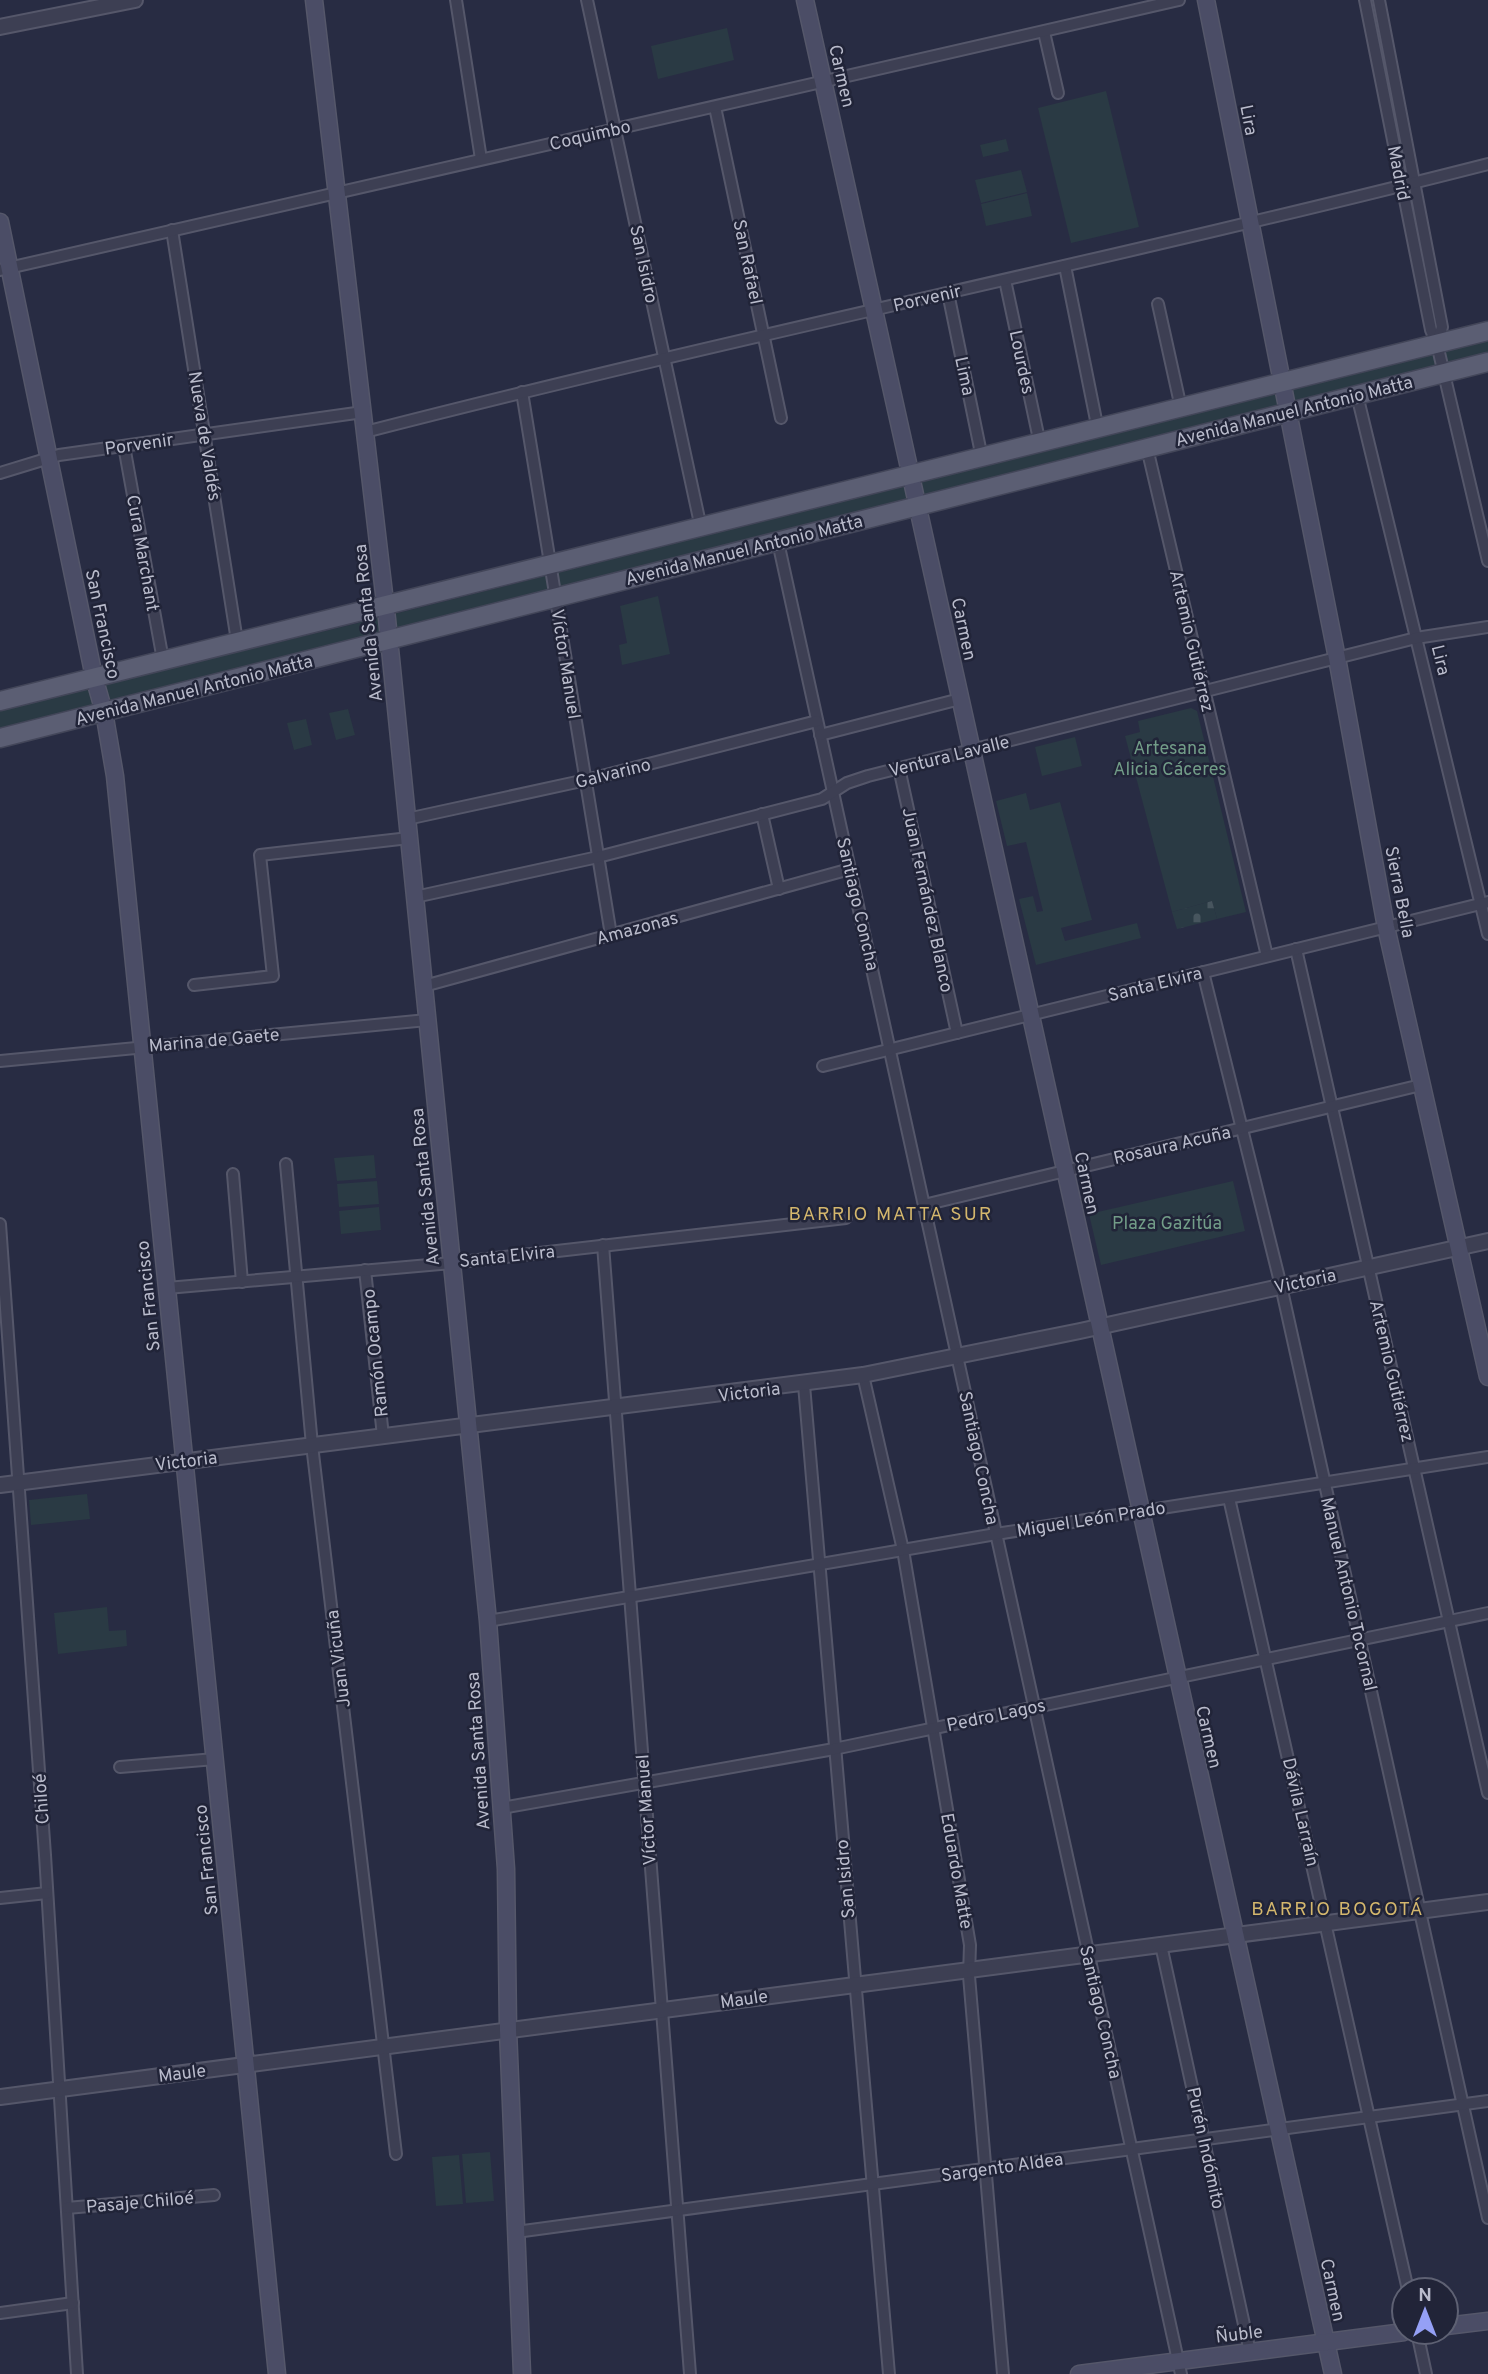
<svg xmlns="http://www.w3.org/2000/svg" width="1488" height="2374" font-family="Overpass,sans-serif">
	<defs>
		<pattern id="cemetery-stones" width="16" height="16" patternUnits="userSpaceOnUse" patternTransform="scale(1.75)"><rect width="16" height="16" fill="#2a3a44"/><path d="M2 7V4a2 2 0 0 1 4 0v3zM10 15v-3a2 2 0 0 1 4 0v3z" fill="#47555e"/></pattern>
	</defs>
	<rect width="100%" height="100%" fill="#282c43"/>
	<g fill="#2a3a44">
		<path d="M1368 0H1376L1407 165 1403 167Z"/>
		<path d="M727 28 734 60 658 79 651 46Z"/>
		<path d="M1106 91 1139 227 1071 243 1038 108Z"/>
		<path d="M1006 139 1009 151 983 157 980 145Z"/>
		<path d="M1021 170 1027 192 981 203 975 180Z"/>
		<path d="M1027 193 1032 216 986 226 981 204Z"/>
		<path d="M1488 338V354L364 640 0 729V709L358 623Z"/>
		<path d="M658 596 670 654 622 665 619 645 627 643 620 606Z"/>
		<path d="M1191 708 1197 711 1246 912 1217 919 1212 901 1172 912 1125 736 1140 732 1138 721Z"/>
		<path d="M348 709 355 735 336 740 329 713Z"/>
		<path d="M306 719 312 745 294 750 287 723Z"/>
		<path d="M1075 737 1082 766 1042 776 1035 747Z"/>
		<path d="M1026 793 1030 810 1060 802 1092 920 1061 928 1065 941 1137 923 1141 938 1036 965 1019 899 1033 896 1037 912 1043 911 1026 842 1007 846 996 801Z"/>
		<path d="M374 1155 376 1178 337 1181 334 1158Z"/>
		<path d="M377 1181 379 1204 339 1207 337 1184Z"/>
		<path d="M1233 1181 1245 1231 1101 1265 1089 1214Z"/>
		<path d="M379 1207 381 1230 341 1234 339 1211Z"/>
		<path d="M87 1494 90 1519 31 1525 29 1500Z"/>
		<path d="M107 1607 109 1631 126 1630 127 1646 58 1654 54 1613Z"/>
		<path d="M490 2152 494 2201 466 2203 462 2154Z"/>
		<path d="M459 2155 463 2204 436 2206 432 2157Z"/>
	</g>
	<path fill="url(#cemetery-stones)" d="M1212 901 1217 919 1177 929 1172 912Z"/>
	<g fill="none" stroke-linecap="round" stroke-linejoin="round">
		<g stroke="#55576a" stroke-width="14">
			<g id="minor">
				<path d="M456 0 481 159"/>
				<path d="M587 0 701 528"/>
				<path d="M1365 0 1431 330 1437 344 1488 561"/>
				<path d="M1379 0 1442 327 1437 344"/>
				<path d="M1044 32 1058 93"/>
				<path d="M715 107 781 418"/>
				<path d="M172 230 237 641"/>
				<path d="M1065 266 1098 430"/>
				<path d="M0 270 1179 0"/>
				<path d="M1005 280 1040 444"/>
				<path d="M948 293 982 458"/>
				<path d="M1158 304 1181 408"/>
				<path d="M522 392 611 935"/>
				<path d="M1357 395 1488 934"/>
				<path d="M365 432C738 336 1115 259 1488 164"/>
				<path d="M124 446 163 660"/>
				<path d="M1147 448 1267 956"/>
				<path d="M0 473 59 455 363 412"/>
				<path d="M778 542 1181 2374"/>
				<path d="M820 735 960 699"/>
				<path d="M899 768 957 1033"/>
				<path d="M762 814 779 889"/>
				<path d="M407 819 586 780 817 721"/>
				<path d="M415 897 598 857 822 799 847 783 868 776 1416 638 1488 627"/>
				<path d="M1296 949 1488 1793"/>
				<path d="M1203 972 1281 1286 1488 2218"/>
				<path d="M194 985 273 976 260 855 409 838"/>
				<path d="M424 986 850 869"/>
				<path d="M0 1061 427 1020"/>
				<path d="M823 1066 1488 902"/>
				<path d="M286 1164 312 1445 396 2154"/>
				<path d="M233 1174 242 1282"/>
				<path d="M924 1205 1421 1085"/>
				<path d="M0 1224 45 1855 77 2374"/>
				<path d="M603 1245 690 2374"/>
				<path d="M365 1270 383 1436"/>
				<path d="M167 1288 452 1263 846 1218"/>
				<path d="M863 1375 903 1550 970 1945 969 1976 1003 2374"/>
				<path d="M804 1385 889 2374"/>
				<path d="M1229 1498 1408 2290"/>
				<path d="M488 1621 996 1534 1488 1457"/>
				<path d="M120 1767 215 1759"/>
				<path d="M502 1808 834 1749 1488 1613"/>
				<path d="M0 1898 47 1893"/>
				<path d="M1161 1945 1250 2352"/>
				<path d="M67 2208 214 2195"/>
				<path d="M516 2232 1488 2101"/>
				<path d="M0 2313 73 2303"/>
				<path d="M1417 2332 1426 2374"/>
			</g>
		</g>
		<g stroke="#55576a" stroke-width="18">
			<g id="tertiary">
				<path d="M0 27 135 0"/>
				<path d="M0 1485 863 1375 1080 1331 1488 1241"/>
				<path d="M0 2097 1488 1902"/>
			</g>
		</g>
		<g stroke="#55576a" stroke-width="19">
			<g id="secondary">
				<path d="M314 0 387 619 488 1621 506 1869 508 2030 522 2374"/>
				<path d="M805 0 1333 2374"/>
				<path d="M1206 0 1337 658 1386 927 1488 1377"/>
				<path d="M0 222 94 677 104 712 115 776 277 2374"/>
				<path d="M1446 2326 1488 2321"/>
				<path d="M1079 2374 1404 2332"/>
			</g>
		</g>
		<g stroke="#434659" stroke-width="21">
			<g id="primary">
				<path d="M0 701 1488 331"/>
				<path d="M0 738 1488 362"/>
			</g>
		</g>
		<use href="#minor" stroke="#3d3f53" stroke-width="10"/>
		<use href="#tertiary" stroke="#3d3f53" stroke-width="14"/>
		<use href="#secondary" stroke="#4b4d66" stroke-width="16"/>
		<use href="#primary" stroke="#5b5e73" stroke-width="18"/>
	</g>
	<g text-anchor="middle" stroke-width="5" stroke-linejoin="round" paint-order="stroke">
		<g font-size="18" fill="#babccc" stroke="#212438">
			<text transform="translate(842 76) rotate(77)" y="6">Carmen</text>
			<text transform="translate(1249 120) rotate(79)" y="6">Lira</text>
			<text transform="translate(590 135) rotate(-13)" y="6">Coquimbo</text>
			<text transform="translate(1399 173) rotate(79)" y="6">Madrid</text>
			<text transform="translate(748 262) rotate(78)" y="6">San Rafael</text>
			<text transform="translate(644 264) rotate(78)" y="6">San Isidro</text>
			<text transform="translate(927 298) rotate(-13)" y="6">Porvenir</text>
			<text transform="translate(1022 362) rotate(78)" y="6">Lourdes</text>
			<text transform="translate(965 376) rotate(78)" y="6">Lima</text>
			<text transform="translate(1294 411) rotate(-14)" y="6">Avenida Manuel Antonio Matta</text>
			<text transform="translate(205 436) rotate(81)" y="6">Nueva de Valdés</text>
			<text transform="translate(139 444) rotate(-8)" y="6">Porvenir</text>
			<text transform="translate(744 550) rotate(-14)" y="6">Avenida Manuel Antonio Matta</text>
			<text transform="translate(143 553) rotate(80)" y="6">Cura Marchant</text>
			<text transform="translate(368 623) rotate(-96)" y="6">Avenida Santa Rosa</text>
			<text transform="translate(103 624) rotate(78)" y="6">San Francisco</text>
			<text transform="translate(964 629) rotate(78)" y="6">Carmen</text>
			<text transform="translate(1192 641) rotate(77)" y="6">Artemio Gutiérrez</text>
			<text transform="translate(1441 660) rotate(76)" y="6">Lira</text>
			<text transform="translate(566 664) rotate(81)" y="6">Víctor Manuel</text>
			<text transform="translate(194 690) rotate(-14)" y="6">Avenida Manuel Antonio Matta</text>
			<text transform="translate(949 756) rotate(-14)" y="6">Ventura Lavalle</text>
			<text transform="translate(613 773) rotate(-14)" y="6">Galvarino</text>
			<text transform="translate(1400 892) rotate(79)" y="6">Sierra Bella</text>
			<text transform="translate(928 900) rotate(78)" y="6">Juan Fernández Blanco</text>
			<text transform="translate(858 904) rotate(77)" y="6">Santiago Concha</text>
			<text transform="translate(637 928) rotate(-15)" y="6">Amazonas</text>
			<text transform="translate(1155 984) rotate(-14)" y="6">Santa Elvira</text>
			<text transform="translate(214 1040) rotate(-5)" y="6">Marina de Gaete</text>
			<text transform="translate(1172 1145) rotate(-13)" y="6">Rosaura Acuña</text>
			<text transform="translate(1087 1183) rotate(78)" y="6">Carmen</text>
			<text transform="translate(425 1187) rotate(-96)" y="6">Avenida Santa Rosa</text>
			<text transform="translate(507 1256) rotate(-6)" y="6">Santa Elvira</text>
			<text transform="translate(1305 1281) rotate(-12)" y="6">Victoria</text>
			<text transform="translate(148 1296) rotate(-96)" y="6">San Francisco</text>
			<text transform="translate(375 1353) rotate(-96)" y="6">Ramón Ocampo</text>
			<text transform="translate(1392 1371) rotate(77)" y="6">Artemio Gutiérrez</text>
			<text transform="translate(749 1392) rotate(-7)" y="6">Victoria</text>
			<text transform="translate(979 1458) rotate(78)" y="6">Santiago Concha</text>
			<text transform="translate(186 1461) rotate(-7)" y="6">Victoria</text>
			<text transform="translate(1091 1519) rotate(-9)" y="6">Miguel León Prado</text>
			<text transform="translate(1349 1594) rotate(77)" y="6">Manuel Antonio Tocornal</text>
			<text transform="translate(338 1659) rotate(-97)" y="6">Juan Vicuña</text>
			<text transform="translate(996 1715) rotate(-12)" y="6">Pedro Lagos</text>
			<text transform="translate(1209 1737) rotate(77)" y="6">Carmen</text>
			<text transform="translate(478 1751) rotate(-94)" y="6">Avenida Santa Rosa</text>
			<text transform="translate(41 1799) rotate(-94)" y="6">Chiloé</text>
			<text transform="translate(646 1810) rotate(-94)" y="6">Víctor Manuel</text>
			<text transform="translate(1301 1812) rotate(77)" y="6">Dávila Larraín</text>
			<text transform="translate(206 1860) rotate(-96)" y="6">San Francisco</text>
			<text transform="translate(957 1871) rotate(80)" y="6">Eduardo Matte</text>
			<text transform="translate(845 1879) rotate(-95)" y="6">San Isidro</text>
			<text transform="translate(744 1999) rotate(-8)" y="6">Maule</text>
			<text transform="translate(1101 2012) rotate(77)" y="6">Santiago Concha</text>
			<text transform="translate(182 2073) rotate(-7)" y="6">Maule</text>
			<text transform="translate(1206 2148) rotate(78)" y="6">Purén Indómito</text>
			<text transform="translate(1002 2167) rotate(-8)" y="6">Sargento Aldea</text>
			<text transform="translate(140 2202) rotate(-5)" y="6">Pasaje Chiloé</text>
			<text transform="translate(1333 2290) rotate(78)" y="6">Carmen</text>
			<text transform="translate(1239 2334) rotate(-7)" y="6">Ñuble</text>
		</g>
		<g font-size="18" fill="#729d88" stroke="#212438">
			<text x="1170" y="754">Artesana<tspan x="1170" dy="21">Alicia Cáceres</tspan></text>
			<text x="1167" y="1229">Plaza Gazitúa</text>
		</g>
		<g font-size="19" letter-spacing="2" fill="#d4b76d" stroke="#212438">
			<text x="891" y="1220">BARRIO MATTA SUR</text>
			<text x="1338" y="1915">BARRIO BOGOTÁ</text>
		</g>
	</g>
	<g transform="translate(1425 2311)"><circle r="33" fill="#212438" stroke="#5e6173" stroke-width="2"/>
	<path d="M0-5L12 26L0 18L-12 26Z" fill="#95a0f6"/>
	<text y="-10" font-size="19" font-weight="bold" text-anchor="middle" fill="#babccc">N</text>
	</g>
</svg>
